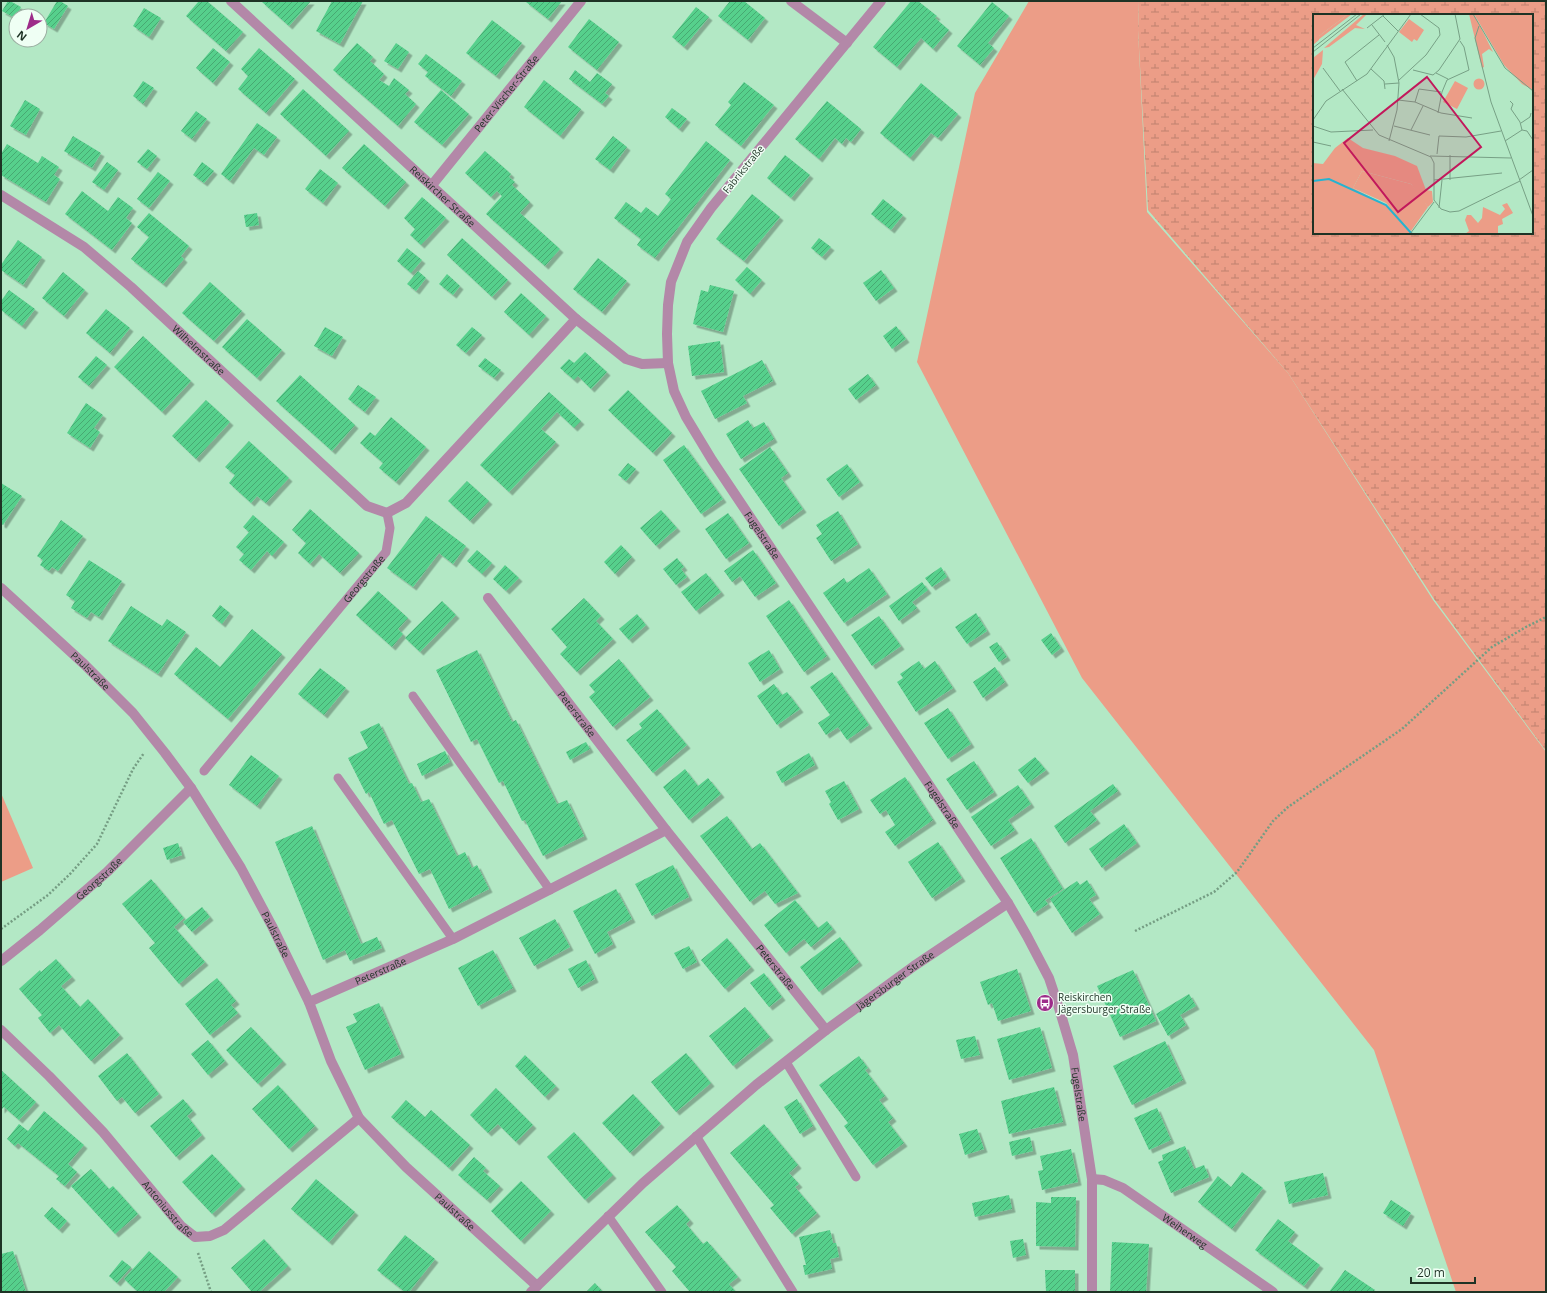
<svg xmlns="http://www.w3.org/2000/svg" width="1547" height="1293" font-family="'Open Sans',sans-serif">
	<defs>
		<pattern id="wetland-marsh" width="20" height="14" patternUnits="userSpaceOnUse"><rect width="20" height="14" fill="#ec9d87"/><path d="M1 5h8M5 5V1M11 12h8M15 12V8" fill="none" stroke="#bf816e"/></pattern>
		<pattern id="building-hatch" width="6" height="6" patternUnits="userSpaceOnUse"><rect width="6" height="6" fill="#56d08c"/><path d="M-1 1l2-2M0 6l6-6M5 7l2-2" fill="none" stroke="#47a972"/></pattern>
		<filter id="shadow"><feDropShadow dx="3.5" dy="3.5" stdDeviation="0" flood-color="#0004"/></filter>
	</defs>
	<rect width="100%" height="100%" fill="#b3e8c5"/>
	<g fill="#ec9d87">
		<path d="M1029 1H1139L1138 30 1147 212 1288 373 1433 600 1546 752V1292H1456L1374 1050 1082 678 917 362 975 93Z"/>
		<path d="M1 793 33 868 1 882Z"/>
	</g>
	<path fill="url(#wetland-marsh)" fill-rule="evenodd" d="M1139 1H1546V751L1434 599 1288 373 1148 210 1138 30ZM1314 15H1532V233H1314Z"/>
	<g fill="url(#building-hatch)" filter="url(#shadow)">
		<path d="M8 1H10L21 7 15 18 2 11Z"/>
		<path d="M57 1H60L68 6 54 29 44 23Z"/>
		<path d="M199 1H207L243 32 226 51 186 16Z"/>
		<path d="M263 1H311L289 26 262 2Z"/>
		<path d="M332 1H363L340 44 316 31Z"/>
		<path d="M527 1H562L548 19 526 2Z"/>
		<path d="M730 1H744L765 18 748 40 718 16Z"/>
		<path d="M911 1H918L937 16 935 18 949 30 933 49 921 38 897 67 873 47Z"/>
		<path d="M992 2 1009 16 988 43 994 48 980 65 957 46Z"/>
		<path d="M696 7 709 17 684 47 672 37Z"/>
		<path d="M144 8 161 18 149 37 133 26Z"/>
		<path d="M589 19 619 42 597 70 568 47Z"/>
		<path d="M492 20 522 43 496 76 466 53Z"/>
		<path d="M357 43 373 57 370 61 384 74 379 80 389 86 394 78 409 90 405 94 416 104 398 126 333 70Z"/>
		<path d="M396 43 409 52 398 69 384 61Z"/>
		<path d="M213 48 230 62 213 83 196 68Z"/>
		<path d="M259 48 295 79 266 113 238 89 248 76 241 69Z"/>
		<path d="M426 54 462 81 451 96 425 76 428 72 418 64Z"/>
		<path d="M575 70 590 82 597 73 612 84 605 93 609 96 602 104 569 79Z"/>
		<path d="M544 80 581 109 560 136 524 107Z"/>
		<path d="M143 81 154 88 143 104 133 96Z"/>
		<path d="M744 82 774 105 741 146 715 125 731 105 728 102Z"/>
		<path d="M921 83 958 114 938 138 931 133 910 158 880 133Z"/>
		<path d="M303 89 349 131 326 156 280 114Z"/>
		<path d="M441 90 469 114 442 145 414 122Z"/>
		<path d="M25 100 40 109 26 135 10 126Z"/>
		<path d="M827 101 861 129 851 142 846 138 842 144 835 138 819 159 795 139Z"/>
		<path d="M672 108 687 119 679 129 665 117Z"/>
		<path d="M196 111 207 119 192 139 181 131Z"/>
		<path d="M257 123 277 137 264 155 254 148 230 181 221 174Z"/>
		<path d="M73 136 101 153 92 168 64 151Z"/>
		<path d="M613 136 627 147 610 170 595 159Z"/>
		<path d="M706 141 730 160 655 258 637 245 641 239 614 218 626 202 641 213 646 207 658 216 671 199 665 194Z"/>
		<path d="M7 144 38 163 42 156 59 167 54 175 60 179 46 202 1 175V154Z"/>
		<path d="M364 144 406 182 385 206 342 168Z"/>
		<path d="M148 149 157 156 147 169 137 162Z"/>
		<path d="M485 151 511 174 509 177 515 182 512 185 530 202 520 213 560 249 545 266 486 214 502 196 497 191 491 197 465 173Z"/>
		<path d="M785 155 810 175 791 198 767 178Z"/>
		<path d="M107 162 118 170 104 190 92 182Z"/>
		<path d="M202 162 214 171 204 183 193 175Z"/>
		<path d="M320 169 338 183 323 203 305 189Z"/>
		<path d="M158 172 170 181 149 208 137 199Z"/>
		<path d="M82 191 108 211 118 197 133 208 126 218 132 223 112 250 65 214Z"/>
		<path d="M752 194 780 217 744 261 716 239Z"/>
		<path d="M422 197 446 218 421 245 410 235 415 229 404 218Z"/>
		<path d="M883 199 903 215 891 230 871 214Z"/>
		<path d="M149 213 189 246 181 256 184 259 163 284 131 259 149 237 137 227Z"/>
		<path d="M257 213 259 225 246 227 244 215Z"/>
		<path d="M462 238 508 280 492 297 447 255Z"/>
		<path d="M819 238 831 247 822 257 811 248Z"/>
		<path d="M18 240 42 257 23 285 1 270V265Z"/>
		<path d="M407 248 422 260 411 273 397 261Z"/>
		<path d="M598 258 627 281 602 312 573 289Z"/>
		<path d="M747 267 762 280 750 294 735 280Z"/>
		<path d="M881 270 894 288 876 301 863 283Z"/>
		<path d="M418 271 426 278 416 291 407 284Z"/>
		<path d="M63 272 85 290 64 316 42 298Z"/>
		<path d="M447 274 460 286 453 295 439 284Z"/>
		<path d="M210 282 242 311 214 341 182 313Z"/>
		<path d="M710 285 734 291 723 332 693 324 701 290 708 292Z"/>
		<path d="M9 290 35 309 22 326 1 310V301Z"/>
		<path d="M521 293 546 316 529 335 504 312Z"/>
		<path d="M106 309 130 328 110 353 86 333Z"/>
		<path d="M247 319 282 350 257 378 222 347Z"/>
		<path d="M896 326 906 339 892 349 883 336Z"/>
		<path d="M325 327 343 337 332 356 314 346Z"/>
		<path d="M472 327 482 335 466 353 456 345Z"/>
		<path d="M143 336 191 381 162 412 114 367Z"/>
		<path d="M720 341 724 372 692 376 688 346Z"/>
		<path d="M585 352 607 372 591 389 578 376 574 380 560 368 569 359 574 363Z"/>
		<path d="M96 356 107 365 89 386 78 377Z"/>
		<path d="M485 358 501 370 494 378 478 366Z"/>
		<path d="M762 360 773 381 743 396 747 403 715 419 701 391Z"/>
		<path d="M868 374 876 385 856 400 848 389Z"/>
		<path d="M300 375 355 425 332 451 276 401Z"/>
		<path d="M358 385 376 397 365 412 348 399Z"/>
		<path d="M628 390 672 433 653 453 608 410Z"/>
		<path d="M549 392 581 421 574 428 557 412 541 429 556 442 509 492 480 465Z"/>
		<path d="M206 400 230 422 196 459 172 436Z"/>
		<path d="M86 403 103 415 94 428 100 432 90 448 67 433Z"/>
		<path d="M391 417 426 447 396 482 379 468 383 463 360 443 370 432 375 436Z"/>
		<path d="M748 420 753 428 764 422 774 439 741 459 726 434Z"/>
		<path d="M249 441 289 478 266 503 257 496 251 503 229 483 235 475 225 467Z"/>
		<path d="M684 445 723 499 701 514 663 460Z"/>
		<path d="M770 447 788 473 781 478 803 509 779 526 739 469Z"/>
		<path d="M628 463 636 469 626 481 618 475Z"/>
		<path d="M847 464 860 482 839 497 826 479Z"/>
		<path d="M467 481 489 501 470 521 448 501Z"/>
		<path d="M1 483 22 496 3 525 1 524Z"/>
		<path d="M310 509 359 553 340 573 319 554 310 564 298 553 306 543 292 530Z"/>
		<path d="M661 510 677 528 656 546 640 528Z"/>
		<path d="M838 511 858 544 831 561 816 538 822 534 816 525Z"/>
		<path d="M728 513 749 543 726 559 705 529Z"/>
		<path d="M253 515 284 542 272 556 267 551 251 570 239 560 244 554 236 547 249 532 243 527Z"/>
		<path d="M426 516 466 546 453 564 439 553 413 587 387 568Z"/>
		<path d="M61 520 83 536 58 571 52 567 49 571 40 565 43 560 37 556Z"/>
		<path d="M621 545 632 557 615 574 604 562Z"/>
		<path d="M477 550 492 563 482 574 467 561Z"/>
		<path d="M753 550 776 583 755 597 740 576 732 582 724 571Z"/>
		<path d="M677 558 684 567 681 569 687 577 676 585 663 569Z"/>
		<path d="M89 560 122 581 99 617 91 612 87 618 71 608 75 601 66 595Z"/>
		<path d="M505 565 519 578 506 591 493 579Z"/>
		<path d="M941 567 947 577 932 587 925 578Z"/>
		<path d="M869 568 887 594 844 623 823 593 844 578 847 583Z"/>
		<path d="M706 573 721 592 696 611 681 592Z"/>
		<path d="M922 582 928 590 912 602 917 608 899 621 889 606Z"/>
		<path d="M378 591 408 618 398 629 403 634 392 647 356 615Z"/>
		<path d="M584 598 601 616 596 621 613 639 577 672 560 654 567 647 551 629Z"/>
		<path d="M789 600 827 656 804 672 766 616Z"/>
		<path d="M442 601 456 615 420 652 405 638Z"/>
		<path d="M220 605 230 613 222 624 212 616Z"/>
		<path d="M131 606 162 626 167 619 186 632 158 674 108 641Z"/>
		<path d="M976 613 987 631 967 644 955 627Z"/>
		<path d="M637 614 646 625 629 640 619 629Z"/>
		<path d="M879 616 901 646 872 666 851 635Z"/>
		<path d="M252 629 282 654 228 719 174 674 196 647 220 667Z"/>
		<path d="M1051 633 1061 648 1052 655 1041 640Z"/>
		<path d="M997 642 1007 657 999 662 989 647Z"/>
		<path d="M477 650 512 722 516 720 557 804 567 800 584 836 543 856 525 820 522 821 503 781 499 783 477 739 471 742 436 670Z"/>
		<path d="M769 650 780 669 760 682 748 663Z"/>
		<path d="M619 659 650 697 613 727 589 697 595 692 589 685Z"/>
		<path d="M919 661 924 669 935 661 953 688 916 712 897 682 903 678 900 674Z"/>
		<path d="M995 667 1005 682 983 698 973 682Z"/>
		<path d="M320 668 346 688 324 715 298 694Z"/>
		<path d="M832 672 869 725 847 740 838 727 826 735 818 723 830 715 810 687Z"/>
		<path d="M774 684 782 695 787 692 800 709 777 725 757 696Z"/>
		<path d="M948 708 971 744 948 759 924 723Z"/>
		<path d="M657 709 687 745 653 773 626 740 642 728 639 724Z"/>
		<path d="M379 723 409 784 412 783 421 802 429 799 457 856 465 852 472 868 477 865 489 889 449 909 430 869 419 874 392 820 384 824 369 792 366 794 348 758 368 748 360 732Z"/>
		<path d="M586 742 590 749 570 760 566 752Z"/>
		<path d="M445 751 450 762 422 776 417 764Z"/>
		<path d="M809 753 815 765 782 783 776 772Z"/>
		<path d="M251 755 279 776 257 806 229 785Z"/>
		<path d="M1035 757 1046 770 1028 783 1018 770Z"/>
		<path d="M974 761 994 792 967 810 946 779Z"/>
		<path d="M685 769 698 786 708 778 721 794 689 820 663 787Z"/>
		<path d="M905 777 933 820 895 846 885 832 895 825 886 810 880 814 870 800Z"/>
		<path d="M844 781 859 809 838 820 829 804 831 802 825 791Z"/>
		<path d="M1113 784 1118 791 1090 811 1097 820 1065 843 1054 826Z"/>
		<path d="M1018 785 1031 804 1008 820 1015 830 991 846 971 817Z"/>
		<path d="M727 816 752 849 760 843 798 893 775 904 765 891 750 902 700 836Z"/>
		<path d="M1124 824 1137 843 1102 868 1089 849Z"/>
		<path d="M312 826 361 944 377 937 382 948 350 961 345 950 323 960 275 842Z"/>
		<path d="M1031 838 1063 889 1045 900 1048 904 1034 913 1000 858Z"/>
		<path d="M938 842 962 878 932 898 908 862Z"/>
		<path d="M178 843 182 855 167 860 163 848Z"/>
		<path d="M673 865 689 897 652 916 635 884Z"/>
		<path d="M151 879 184 918 174 927 205 962 179 984 149 948 155 943 122 904Z"/>
		<path d="M1087 880 1096 895 1089 899 1100 914 1072 933 1050 899 1077 881 1080 885Z"/>
		<path d="M616 889 632 919 607 932 613 944 595 954 573 911Z"/>
		<path d="M795 900 818 928 827 921 833 929 811 947 804 939 786 953 764 925Z"/>
		<path d="M202 907 210 917 192 932 183 922Z"/>
		<path d="M555 919 570 947 534 966 519 938Z"/>
		<path d="M840 937 859 962 819 992 800 967Z"/>
		<path d="M727 938 751 967 725 989 701 960Z"/>
		<path d="M689 946 697 962 683 969 674 953Z"/>
		<path d="M493 950 513 988 478 1006 458 968Z"/>
		<path d="M56 959 72 977 61 986 80 1007 88 999 120 1035 91 1061 59 1025 50 1033 38 1018 42 1015 19 989 40 970 41 972Z"/>
		<path d="M586 960 595 979 578 988 568 969Z"/>
		<path d="M1017 969 1031 1011 998 1021 992 1003 988 1005 980 982Z"/>
		<path d="M1133 970 1156 1021 1120 1037 1097 986Z"/>
		<path d="M764 973 782 997 769 1007 750 983Z"/>
		<path d="M217 978 236 1001 231 1005 238 1013 210 1035 185 1004Z"/>
		<path d="M1189 994 1196 1006 1180 1015 1186 1025 1168 1036 1156 1014Z"/>
		<path d="M379 1003 401 1054 365 1070 346 1027 357 1022 353 1014Z"/>
		<path d="M745 1007 770 1037 733 1066 709 1036Z"/>
		<path d="M251 1027 283 1061 258 1084 226 1050Z"/>
		<path d="M1040 1027 1052 1068 1009 1080 997 1039Z"/>
		<path d="M975 1036 980 1055 961 1059 956 1040Z"/>
		<path d="M208 1040 225 1061 208 1075 191 1054Z"/>
		<path d="M1165 1041 1183 1080 1132 1105 1113 1066Z"/>
		<path d="M127 1053 159 1094 135 1113 122 1097 117 1101 98 1076Z"/>
		<path d="M686 1053 711 1083 676 1112 651 1082Z"/>
		<path d="M525 1055 556 1086 545 1097 515 1066Z"/>
		<path d="M859 1056 868 1068 865 1070 885 1096 879 1100 893 1118 888 1122 904 1143 873 1165 844 1126 848 1123 819 1085Z"/>
		<path d="M1 1070 36 1102 19 1120 4 1107 1 1110Z"/>
		<path d="M278 1085 315 1126 289 1149 252 1109Z"/>
		<path d="M1054 1087 1063 1122 1009 1134 1001 1101Z"/>
		<path d="M496 1088 533 1125 516 1142 498 1124 488 1133 470 1115Z"/>
		<path d="M633 1094 661 1124 630 1153 602 1123Z"/>
		<path d="M183 1099 193 1111 187 1116 202 1135 176 1157 150 1126Z"/>
		<path d="M797 1099 813 1126 800 1134 784 1107Z"/>
		<path d="M406 1100 425 1117 431 1110 470 1145 449 1168 391 1117Z"/>
		<path d="M1157 1108 1171 1140 1149 1150 1134 1118Z"/>
		<path d="M44 1111 84 1145 68 1164 77 1172 65 1186 56 1179 59 1176 18 1143 15 1146 7 1139 19 1124 28 1131Z"/>
		<path d="M764 1124 798 1165 789 1173 799 1184 795 1187 817 1213 792 1234 770 1208 774 1205 730 1153Z"/>
		<path d="M977 1129 984 1149 965 1155 959 1134Z"/>
		<path d="M574 1132 613 1175 585 1200 547 1157Z"/>
		<path d="M1030 1137 1033 1151 1012 1156 1009 1142Z"/>
		<path d="M1185 1146 1194 1169 1204 1165 1209 1177 1171 1193 1158 1162 1163 1160 1162 1155Z"/>
		<path d="M1071 1149 1078 1182 1042 1190 1038 1171 1043 1170 1040 1156Z"/>
		<path d="M212 1154 242 1186 212 1214 182 1182Z"/>
		<path d="M474 1157 486 1168 483 1171 500 1186 487 1200 458 1175Z"/>
		<path d="M91 1169 109 1189 113 1186 138 1214 115 1234 71 1186Z"/>
		<path d="M1242 1172 1263 1188 1232 1229 1198 1202 1218 1176 1231 1187Z"/>
		<path d="M1323 1173 1328 1195 1289 1204 1284 1182Z"/>
		<path d="M316 1179 355 1212 329 1242 291 1209Z"/>
		<path d="M521 1181 551 1211 521 1241 491 1211Z"/>
		<path d="M1009 1195 1012 1209 975 1217 972 1203Z"/>
		<path d="M1051 1197H1076L1075 1247 1036 1246V1202L1051 1203Z"/>
		<path d="M1391 1200 1411 1213 1403 1226 1383 1213Z"/>
		<path d="M677 1205 690 1220 686 1224 703 1244 707 1241 738 1277 729 1284 736 1292H690L672 1271 676 1267 645 1232Z"/>
		<path d="M52 1207 67 1221 59 1230 44 1216Z"/>
		<path d="M1278 1219 1295 1232 1288 1241 1320 1265 1304 1286 1255 1250Z"/>
		<path d="M830 1230 833 1243H836L839 1257 830 1259 832 1269 805 1275 803 1265H806L799 1237Z"/>
		<path d="M405 1235 435 1259 409 1292H405L377 1270Z"/>
		<path d="M264 1239 288 1266 259 1292H252L231 1268Z"/>
		<path d="M1023 1239 1026 1255 1013 1258 1010 1241Z"/>
		<path d="M1112 1242 1149 1244 1146 1292H1110Z"/>
		<path d="M13 1251 26 1292H1V1254Z"/>
		<path d="M149 1251 178 1277 164 1292H138L124 1279Z"/>
		<path d="M122 1260 131 1267 117 1283 109 1276Z"/>
		<path d="M1045 1270H1075V1292H1046Z"/>
		<path d="M1345 1270 1375 1290 1373 1292H1329Z"/>
		<path d="M595 1283 603 1292H586Z"/>
	</g>
	<g fill="none" stroke-linecap="round" stroke-linejoin="round">
		<g stroke="#759d83" stroke-width="2.5" stroke-dasharray="2 2" stroke-linecap="butt">
			<path d="M1 929 48 895 70 874 97 844 133 769 144 753"/>
			<path d="M1135 931 1214 892 1237 872 1273 821 1288 807 1402 729 1492 647 1526 627 1546 617"/>
			<path d="M198 1253 211 1292"/>
		</g>
		<g stroke="#b388a8" stroke-width="9">
			<path d="M413 696 550 890"/>
			<path id="s1" d="M204 771 386 552 390 528 387 513"/>
			<path d="M338 778 453 939"/>
			<path d="M786 1062 856 1177"/>
			<path d="M696 1136 793 1292"/>
			<path d="M608 1216 662 1292"/>
		</g>
		<g stroke="#b388a8" stroke-width="10">
			<path id="s2" d="M231 1 576 319 626 359 642 364 668 363"/>
			<path d="M791 1 847 43"/>
			<path id="s3" d="M881 1 711 208 687 242 671 282 668 305 667 334 668 363 674 391 686 417 712 460 1008 903 1027 936 1049 978 1059 1008 1073 1055 1092 1179V1292"/>
			<path id="s4" d="M432 185 581 1"/>
			<path id="s5" d="M1 195 84 247 131 287 367 506 387 513 406 503 576 319"/>
			<path id="s6" d="M1 588 84 664 133 713 165 753 191 788 241 868 272 926 309 1002 331 1061 359 1118 406 1167 537 1286"/>
			<path id="s7" d="M488 598 666 830 826 1030"/>
			<path id="s8" d="M1 961 40 930 107 872 191 788"/>
			<path id="s9" d="M309 1002 453 939 666 830"/>
			<path id="s10" d="M1 1030 49 1076 103 1132 181 1226 195 1237 210 1236 224 1230 359 1118"/>
			<path id="s11" d="M1092 1179 1104 1180 1123 1188 1273 1292"/>
			<path id="s12" d="M531 1292 643 1183 756 1085 826 1030 914 966 1008 903"/>
		</g>
	</g>
	<defs>
		<g id="bus-disc" transform="scale(0.9)"><circle r="9.5" fill="#9d2c89" stroke="#effff4"/><path d="M-5-6H5V4H4V6H2V4H-2V6H-4V4H-5ZM-3.5-4V0h7V-4ZM-3.5 1.2v1.5H-2V1.2ZM2 1.2v1.5H3.5V1.2Z" fill="#fff"/></g>
	</defs>
	<g fill-rule="evenodd">
		<use href="#bus-disc" x="1045" y="1003"/>
	</g>
	<g text-anchor="middle" stroke-width="3" stroke-linejoin="round" paint-order="stroke">
		<g font-size="10" fill="#1e3325" stroke="#effff4">
			<text dy="4" stroke="none"><textPath href="#s4" startOffset="118">Peter-Vischer-Straße</textPath></text>
			<text transform="translate(743 169) rotate(-51)" y="4">Fabrikstraße</text>
			<text dy="4" stroke="none"><textPath href="#s2" startOffset="288">Reiskircher Straße</textPath></text>
			<text dy="4" stroke="none"><textPath href="#s5" startOffset="252">Wilhelmstraße</textPath></text>
			<text dy="4" stroke="none"><textPath href="#s3" startOffset="632">Fugelstraße</textPath></text>
			<text dy="4" stroke="none"><textPath href="#s1" startOffset="250">Georgstraße</textPath></text>
			<text dy="4" stroke="none"><textPath href="#s6" startOffset="122">Paulstraße</textPath></text>
			<text dy="4" stroke="none"><textPath href="#s7" startOffset="146">Peterstraße</textPath></text>
			<text dy="4" stroke="none"><textPath href="#s3" startOffset="956">Fugelstraße</textPath></text>
			<text dy="4" stroke="none"><textPath href="#s8" startOffset="128">Georgstraße</textPath></text>
			<text dy="4" stroke="none"><textPath href="#s6" startOffset="446">Paulstraße</textPath></text>
			<text dy="4" stroke="none"><textPath href="#s7" startOffset="468">Peterstraße</textPath></text>
			<text dy="4" stroke="none"><textPath href="#s9" startOffset="78">Peterstraße</textPath></text>
			<text dy="4" stroke="none"><textPath href="#s12" startOffset="480">Jägersburger Straße</textPath></text>
			<text dy="4" stroke="none"><textPath href="#s3" startOffset="1280">Fugelstraße</textPath></text>
			<text dy="4" stroke="none"><textPath href="#s10" startOffset="245">Antoniusstraße</textPath></text>
			<text dy="4" stroke="none"><textPath href="#s6" startOffset="782">Paulstraße</textPath></text>
			<text dy="4" stroke="none"><textPath href="#s11" startOffset="108">Weiherweg</textPath></text>
		</g>
		<g font-size="10" fill="#1e3325" stroke="#effff4" text-anchor="start">
			<text x="1058" y="1001">Reiskirchen<tspan x="1058" dy="12">Jägersburger Straße</tspan></text>
		</g>
	</g>
	<g transform="translate(1313 14)">
		<rect width="220" height="220" fill="#b3e8c5"/>
		<path d="M0 0H35L6 22V26L0 31ZM156 0H161L180 38 176 35 169 40 171 53 169 54ZM10 36 9 50 0 66V44ZM160.5 70a5.5 5.5 0 1 1 11 0a5.5 5.5 0 1 1-11 0ZM142 67 155 74 144 95 130 88ZM35 124 50 134 82 142 104 152 113 176 119 177 120 188 115 193 98 170 49 157 40 174 80 195 100 220H0V149L10 150 22 134ZM194 189 200 199 189 205 190 210 185 212V220H152L156 217 152 206 154 201H158L165 209 169 204 170 193 187 201 192 195 189 191Z" fill="#ec9d87"/>
		<path d="M35 0H39L5 26 6 22ZM51 0H54L43 11 52 15 42 14 16 33 11 34ZM161 0H220V76L209 70 191 51Z" fill="#ec9d87"/>
		<path d="M49 157 98 170 106 179 115 193 98 217 73 189 40 174Z" fill="#ec9d87"/>
		<path d="M96 5 111 16 104 27 101 25 99 28 86 18Z" fill="#ec9d87"/>
		<path fill="none" stroke="#27b3d0" stroke-width="2" d="M0 167 16 165 73 191 99 220"/>
		<path fill="none" stroke="#77a085" stroke-width="1" d="M160 0 192 54 220 77M70 2 85 17M59 11 72 28M166 12 162 24 178 88 220 202M54 14 72 0M74 31 81 43 86 69 84 96 76 127M0 34 44 0M0 38 48 0M10 54 27 77M58 55 71 67 72 75M100 56 120 61 126 56 147 25 142 0M123 59 135 65M44 67 32 48 66 21M85 67 113 41 127 21 126 14 107 0M72 70 86 69M29 75 66 121 118 143 121 149V186L128 195 137 198 146 197 207 167M85 86 102 88 128 99 159 104M197 87 200 90 198 95 207 108 209 116M102 88 106 75 128 78M125 99 129 78 134 66 156 56 151 33 147 27M0 106 13 87 54 60 98 0M208 109 217 103 218 99M0 112 18 118 60 116M81 112 117 121M98 116 110 92M192 127 209 116 214 117 220 126M0 128 18 132M124 140 126 122 153 123 188 117M117 142 198 144M121 166 189 159M137 166V141M206 166 220 156M126 194 129 166M97 220 121 188"/>
		<path fill="#c2185b" fill-opacity="0.15" stroke="#c2185b" stroke-width="2" d="M114 63 168 133 85 198 31 129Z"/>
		<rect width="220" height="220" fill="none" stroke="#1e3325" stroke-width="2"/>
	</g>
	<rect width="1547" height="1293" fill="none" stroke="#1e3325" stroke-width="4"/>
	<g transform="translate(28 28) rotate(218)"><circle r="19" fill="#effff4" stroke="#9bada1"/>
	<path d="M0-3L7 15L0 10L-7 15Z" fill="#9d2c89"/>
	<text y="-6" font-size="11" font-weight="bold" text-anchor="middle" fill="#1e3325">N</text>
	</g>
	<path d="M1411 1277v6h64v-6" fill="none" stroke="#1e3325" stroke-width="2"/>
	<text x="1417" y="1277" font-size="12" fill="#1e3325" stroke="#effff4" stroke-width="3" paint-order="stroke">20 m</text>
</svg>
